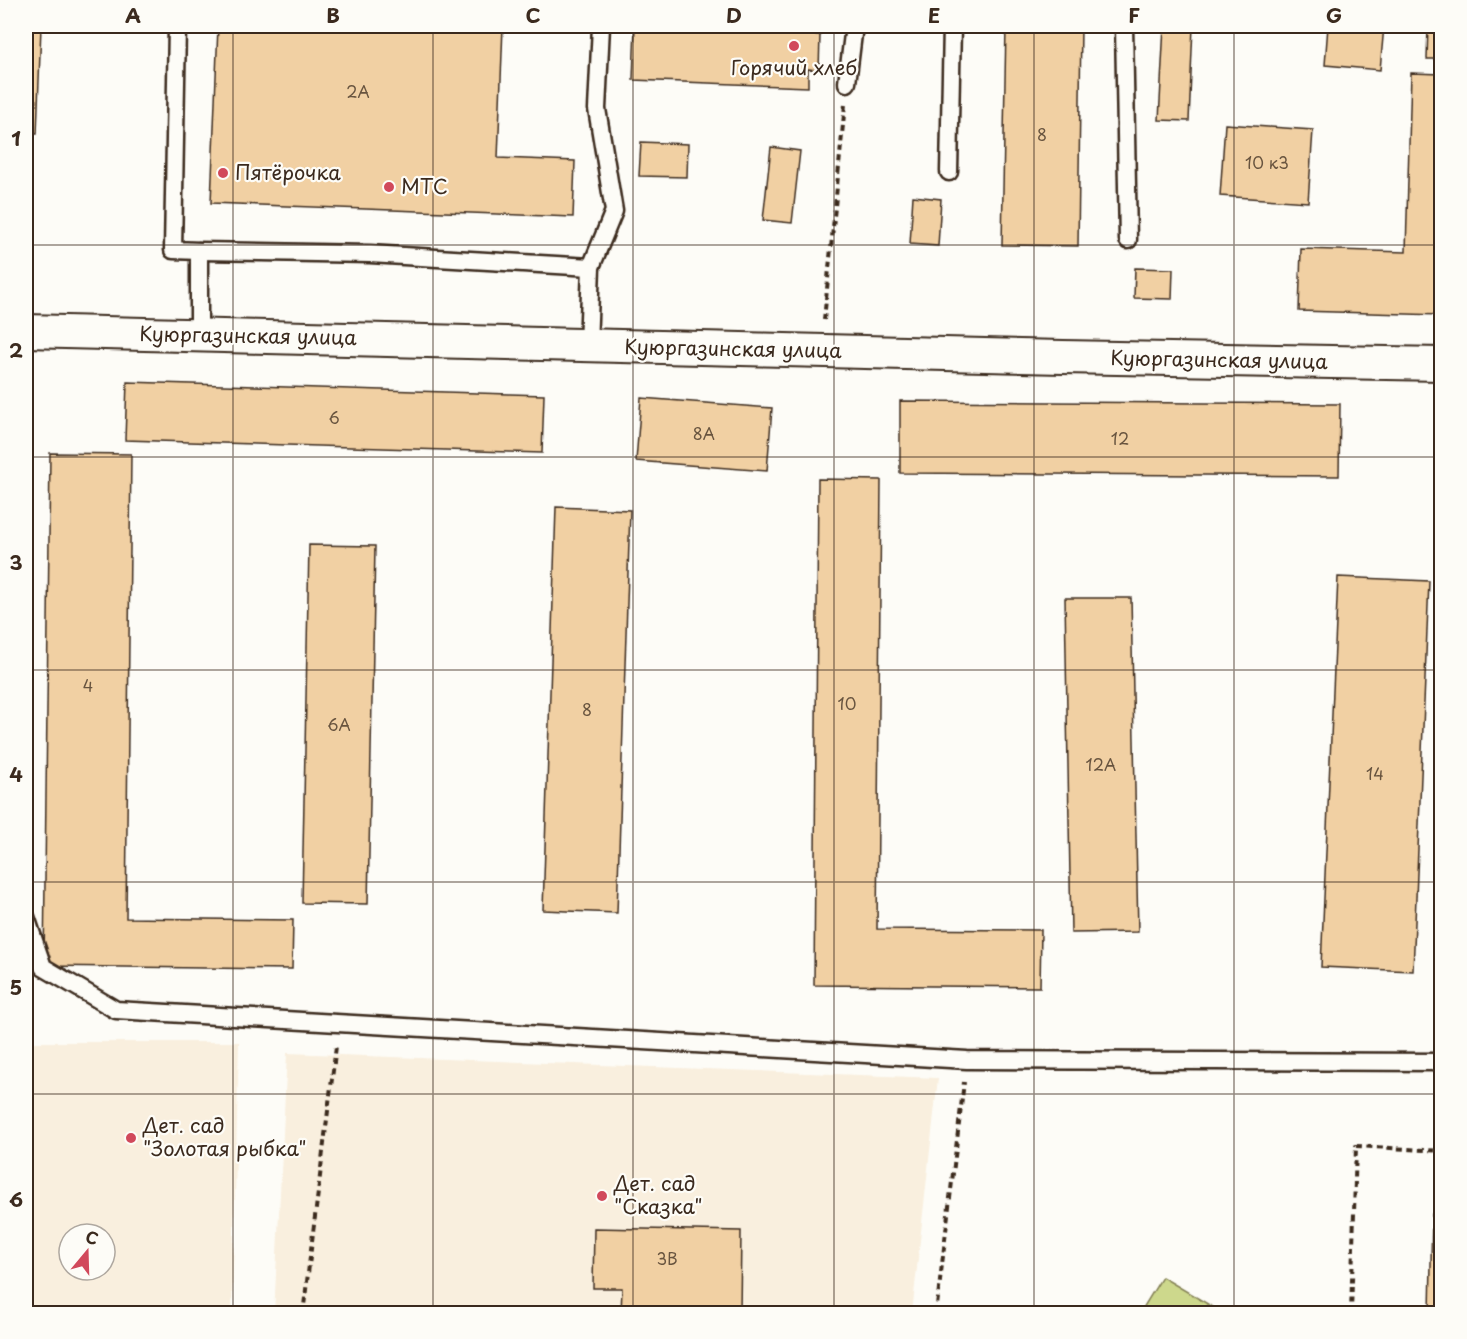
<svg xmlns="http://www.w3.org/2000/svg" width="1467" height="1339" font-family="'Playpen Sans',sans-serif">
	<rect width="100%" height="100%" fill="#fdfcf7"/>
	<filter id="ink" filterUnits="userSpaceOnUse"><feTurbulence type="fractalNoise" baseFrequency=".0167" numOctaves="2"/><feDisplacementMap in="SourceGraphic" scale="12" xChannelSelector="R" yChannelSelector="G"/><feConvolveMatrix kernelMatrix="1 2 1 2 8 2 1 2 1" color-interpolation-filters="sRGB"/></filter>
	<g filter="url(#ink)">
		<g fill="#f9efde" fill-rule="evenodd">
			<path d="M26 1042H239L232 1313H26ZM69 1234H105V1270H69Z"/>
			<path d="M287 1053 938 1078 912 1313 274 1314Z"/>
		</g>
		<path fill="#cdd88c" stroke="#848155" stroke-width="1.5" d="M1162 1277 1223 1313H1140Z"/>
		<g fill="#f1d0a3" stroke="#3b2a1e" stroke-width="1.5">
			<path d="M26 26H41L37 134H26Z"/>
			<path d="M218 26H503L498 158 575 161 573 217 211 203Z"/>
			<path d="M635 26H810V34L820 35 819 70 808 69V87L633 80Z"/>
			<path d="M1006 26H1081L1078 246 1002 245Z"/>
			<path d="M1164 26H1193L1189 121 1159 120Z"/>
			<path d="M1328 26H1384L1380 70 1325 65Z"/>
			<path d="M1428 26H1442V59H1427Z"/>
			<path d="M1411 73 1442 74V315L1299 311 1301 249 1406 252Z"/>
			<path d="M1225 124 1313 130 1308 202 1220 196Z"/>
			<path d="M641 142 688 144 687 177 639 176Z"/>
			<path d="M771 147 800 151 792 223 763 220Z"/>
			<path d="M913 196 941 199 938 246 910 244Z"/>
			<path d="M1135 268 1173 269 1172 299 1134 298Z"/>
			<path d="M127 382 544 395 542 453 125 440Z"/>
			<path d="M641 398 772 408 767 471 636 461Z"/>
			<path d="M900 401 1340 404 1339 476 900 473Z"/>
			<path d="M50 453 131 454 126 918 293 920 292 969 44 966Z"/>
			<path d="M818 479 881 480 877 929 1041 930 1040 987 814 985Z"/>
			<path d="M556 507 630 510 617 913 543 910Z"/>
			<path d="M309 545 375 546 368 904 302 903Z"/>
			<path d="M1338 577 1429 581 1413 971 1321 967Z"/>
			<path d="M1065 598H1131L1138 932 1071 933Z"/>
			<path d="M1432 1214H1442V1313H1430Z"/>
			<path d="M594 1228 741 1231 740 1314H621L622 1288H593Z"/>
		</g>
		<g fill="none" stroke-linecap="round" stroke-linejoin="round">
			<g stroke="#3b2a1e" stroke-width="21">
				<g id="service">
					<path d="M177 26 173 250 199 251V335"/>
					<path d="M1124 26 1128 240"/>
					<path d="M847 83 854 26"/>
					<path d="M949 172 952 26"/>
					<path d="M199 251 370 254 591 267"/>
					<path d="M588 345 591 267 614 211 597 109 601 26"/>
					<path d="M26 917 43 967 116 1010 967 1060 1442 1062"/>
				</g>
			</g>
			<g stroke="#3b2a1e" stroke-width="36">
				<path id="minor" d="M26 331 1063 357 1442 364"/>
			</g>
			<g stroke="#3b2a1e" stroke-width="4" stroke-dasharray="6 4.5" stroke-linecap="butt">
				<path d="M824 320 845 104"/>
				<path d="M303 1314 336 1046"/>
				<path d="M936 1314 964 1082"/>
				<path d="M1351 1314 1356 1146 1442 1151"/>
			</g>
			<use href="#service" stroke="#fdfcf7" stroke-width="16"/>
			<use href="#minor" stroke="#fdfcf7" stroke-width="32"/>
		</g>
	</g>
	<path fill="none" stroke="#3b2a1e" stroke-width="1.5" stroke-opacity="0.55" d="M233 26V1314M433 26V1314M633 26V1314M834 26V1314M1034 26V1314M1234 26V1314M26 245H1442M26 457H1442M26 670H1442M26 882H1442M26 1094H1442"/>
	<g fill="#d1495b" stroke="#fdfcf7" stroke-width="2">
		<circle cx="794" cy="46" r="6"/>
		<circle cx="223" cy="173" r="6"/>
		<circle cx="389" cy="187" r="6"/>
		<circle cx="131" cy="1138" r="6"/>
		<circle cx="602" cy="1196" r="6"/>
	</g>
	<g text-anchor="middle" stroke-width="4.5" stroke-linejoin="round" paint-order="stroke">
		<g font-size="16" fill="#68543f">
			<text x="358" y="98">2А</text>
			<text x="1042" y="141">8</text>
			<text x="1267" y="169">10 к3</text>
			<text x="334" y="424">6</text>
			<text x="704" y="440">8А</text>
			<text x="1120" y="445">12</text>
			<text x="88" y="692">4</text>
			<text x="847" y="710">10</text>
			<text x="587" y="716">8</text>
			<text x="339" y="731">6А</text>
			<text x="1101" y="771">12А</text>
			<text x="1375" y="780">14</text>
			<text x="667" y="1265">3В</text>
		</g>
		<g font-size="20" fill="#3b2a1e" stroke="#fdfcf7" text-anchor="start">
			<text x="794" y="75" text-anchor="middle">Горячий хлеб</text>
			<text x="235" y="180">Пятёрочка</text>
			<text x="401" y="194">МТС</text>
			<text x="143" y="1133">Дет. сад<tspan x="143" dy="23">"Золотая рыбка"</tspan></text>
			<text x="614" y="1191">Дет. сад<tspan x="614" dy="23">"Сказка"</tspan></text>
		</g>
		<g font-size="20" fill="#3b2a1e" stroke="#fdfcf7">
			<text transform="translate(248 336) rotate(1)" y="7">Куюргазинская улица</text>
			<text transform="translate(733 349) rotate(1)" y="7">Куюргазинская улица</text>
			<text transform="translate(1219 360) rotate(1)" y="7">Куюргазинская улица</text>
		</g>
	</g>
	<rect width="1467" height="1339" fill="none" stroke="#fdfcf7" stroke-width="66"/>
	<g transform="translate(87 1252) rotate(19)"><circle r="28" fill="#fdfcf7" stroke="#afa8a0" stroke-width="1.5"/>
	<path d="M0-4.5L10 22L0 15L-10 22Z" fill="#d1495b"/>
	<text y="-9" font-size="16" font-weight="bold" text-anchor="middle" fill="#3b2a1e">С</text>
	</g>
	<rect x="33" y="33" width="1401" height="1273" fill="none" stroke="#3b2a1e" stroke-width="2"/>
	<g font-size="20" text-anchor="middle" font-weight="bold" fill="#3b2a1e">
		<text x="133" y="23">A</text>
		<text x="333" y="23">B</text>
		<text x="533" y="23">C</text>
		<text x="734" y="23">D</text>
		<text x="934" y="23">E</text>
		<text x="1134" y="23">F</text>
		<text x="1334" y="23">G</text>
		<text x="16" y="146">1</text>
		<text x="16" y="358">2</text>
		<text x="16" y="570">3</text>
		<text x="16" y="782">4</text>
		<text x="16" y="995">5</text>
		<text x="16" y="1207">6</text>
	</g>
</svg>
